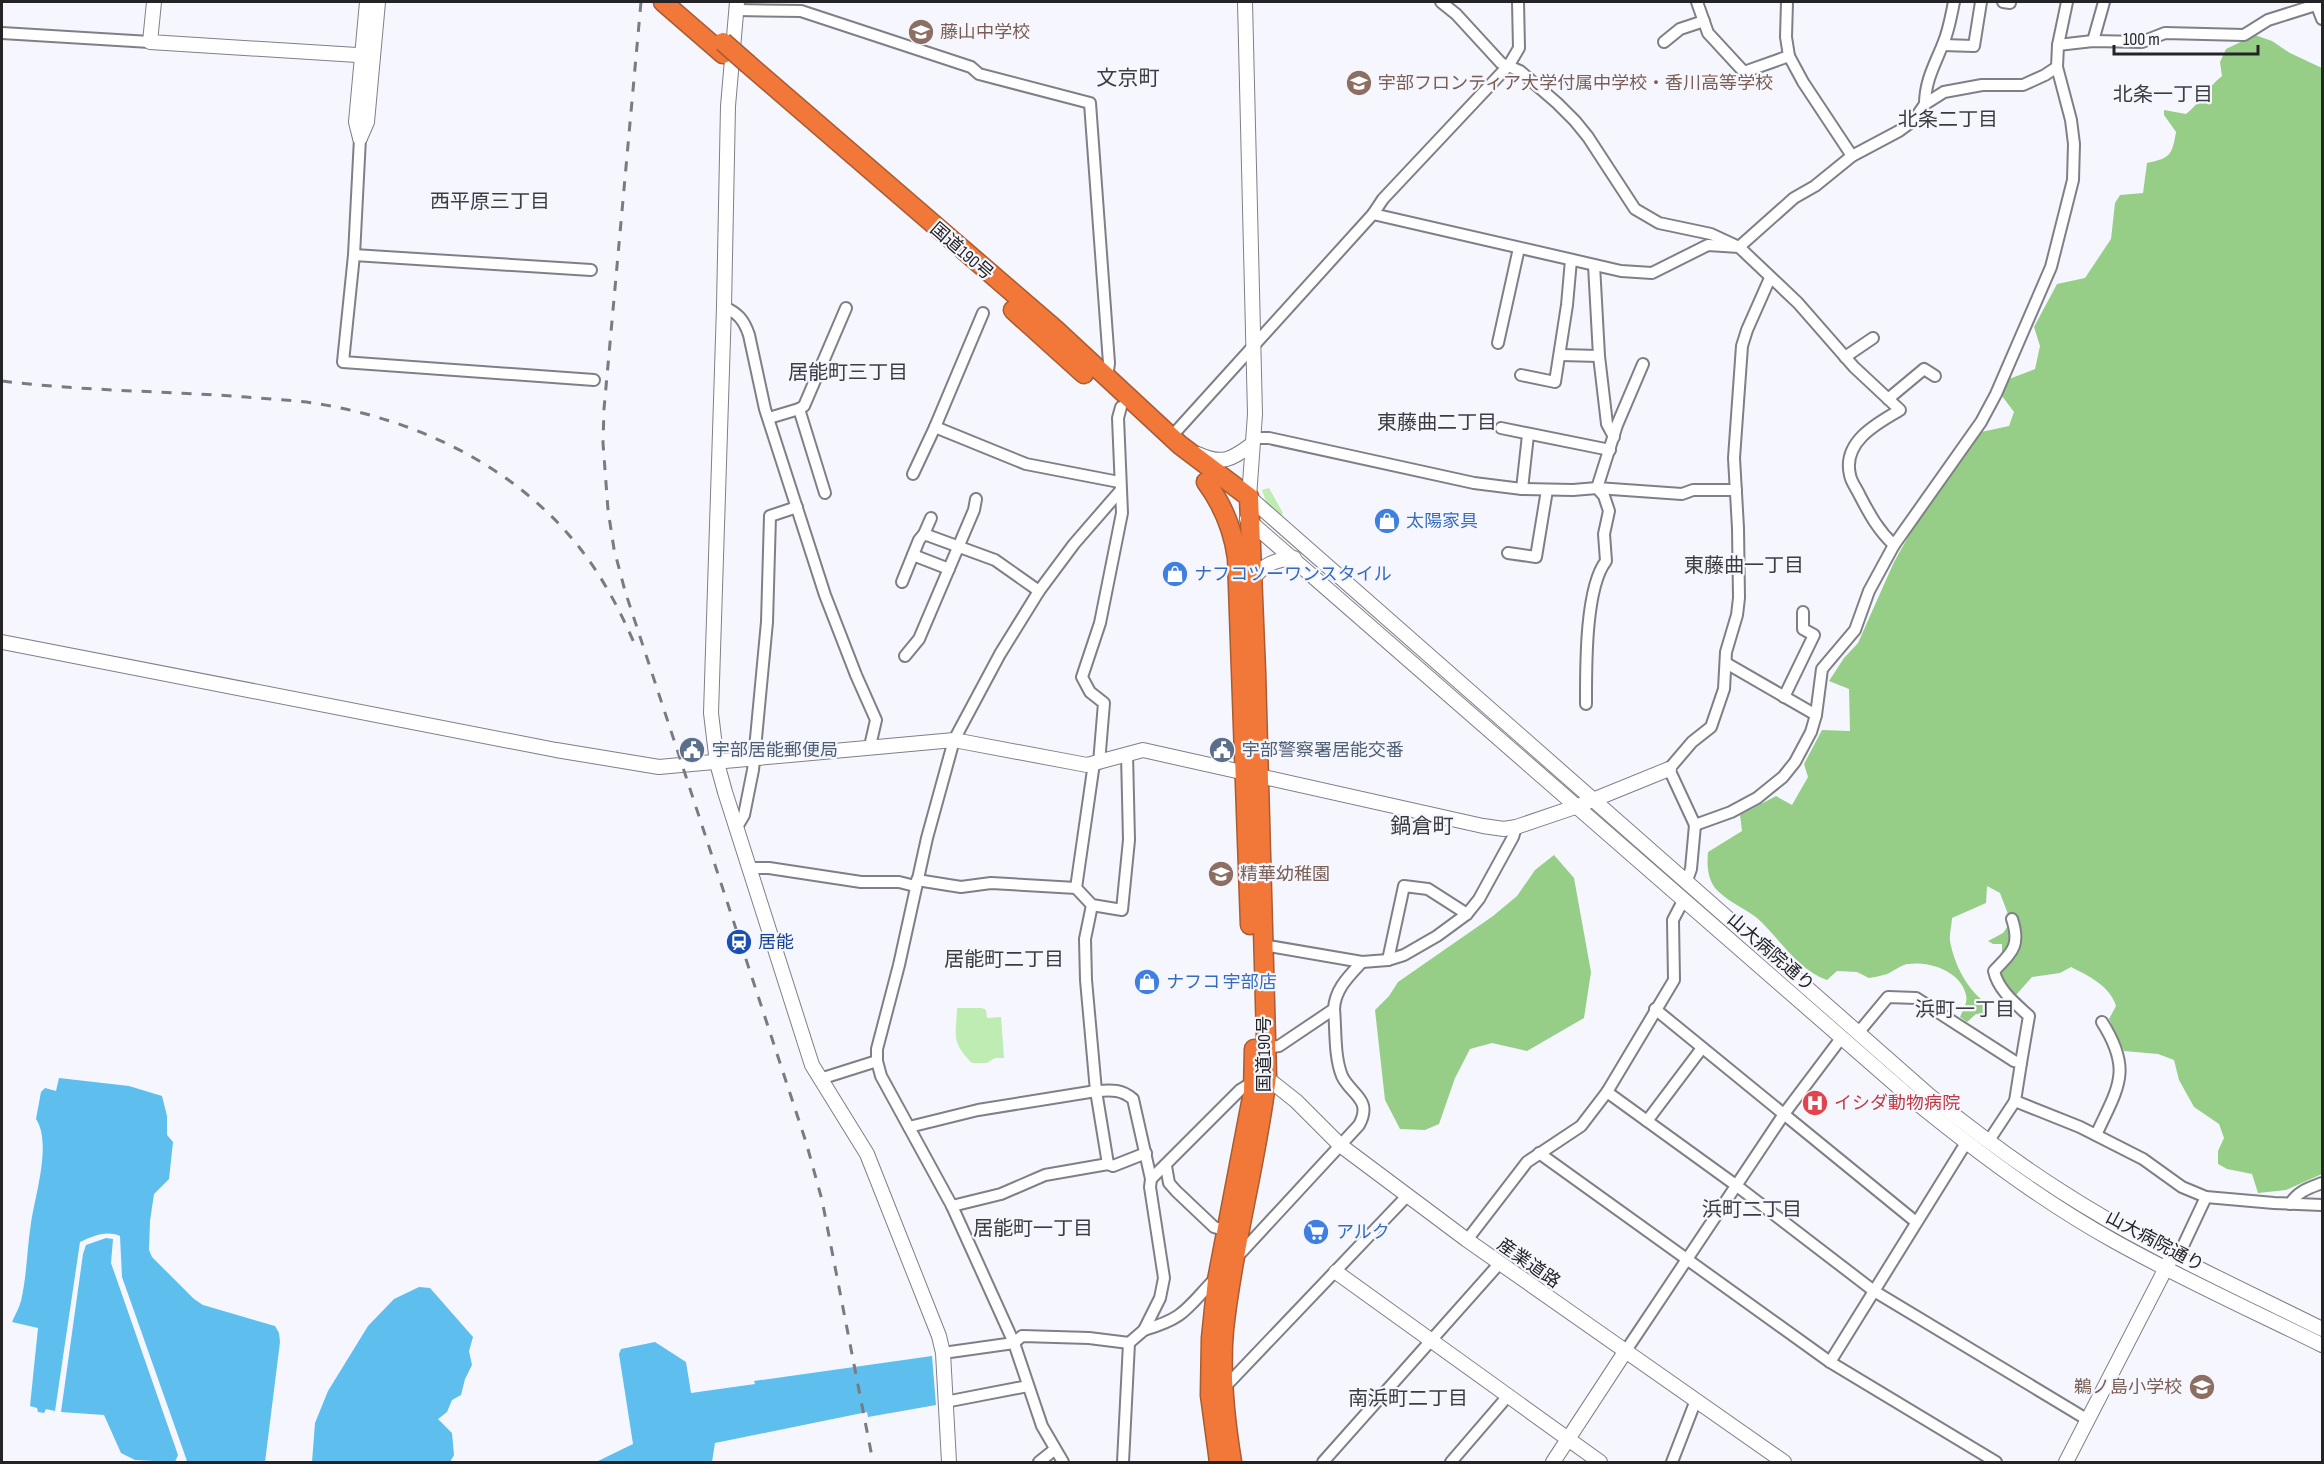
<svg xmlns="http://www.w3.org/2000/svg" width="2324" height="1464" font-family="'Sofia Sans Condensed','Noto Sans JP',sans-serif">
	<rect width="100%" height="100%" fill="#f6f7fe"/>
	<g fill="#beecb3">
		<path d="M1269 488 1283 513 1280 517 1267 504 1262 490Z"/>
		<path d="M957 1008H982L986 1010 987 1018 1001 1017 1004 1058H995L987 1063H972C951 1042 956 1036 957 1008Z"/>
	</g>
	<g fill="#96ce88">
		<path d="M2255 35 2272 41 2290 53 2322 68V1174L2286 1190 2258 1193 2252 1174 2227 1169 2218 1164V1151L2224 1138 2219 1124 2194 1107 2179 1080 2174 1060 2158 1054 2124 1051 2109 1019 2116 1006C2110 986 2089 976 2071 967L2060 973 2032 977 2016 995 2010 991 1994 962 2002 954V944H1993L1988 941 2003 933 2011 922 2000 893 1987 886 1986 903 1952 918C1952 925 1949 934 1950 941 1954 964 1968 992 1988 1004L1983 1015 1976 1014 1967 1022 1960 1017C1963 1010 1968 1002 1966 995 1961 971 1929 961 1908 964 1901 965 1894 971 1887 974 1881 976 1874 977 1869 978L1857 972 1837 971 1827 980C1797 969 1780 939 1757 918 1744 908 1725 900 1715 888 1707 877 1707 864 1708 852L1742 831 1740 815 1776 796 1792 805 1808 777 1804 764 1822 730 1850 731 1849 689 1829 681 1844 658 1858 643 1894 562 1912 530 1981 432 2009 426 2014 412 2002 396 2009 379 2035 369 2040 346 2034 327 2057 284 2085 278 2111 239 2115 203 2120 195 2143 193 2147 163C2170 158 2172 156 2176 132L2164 115V110L2186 114C2201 102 2207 88 2222 76L2220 62 2226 49Z"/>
		<path d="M1554 855 1574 878 1591 972 1584 1018 1527 1051 1492 1043 1470 1049 1455 1078 1439 1124 1425 1130 1400 1129 1385 1100 1375 1010 1389 996 1398 982 1493 916 1517 896 1535 870Z"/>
	</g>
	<g fill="#5ebeed">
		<path d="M59 1078 129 1086 162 1096 167 1116V1135L173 1142 169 1179 154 1194 150 1221 149 1250 152 1257 194 1299 203 1305 275 1326 279 1333 280 1342 265 1462 187 1461 122 1277 120 1236C106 1230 93 1236 80 1242L55 1411 46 1409 44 1413 38 1412 37 1408 30 1406 38 1328 12 1322C15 1315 19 1308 21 1301 27 1275 27 1248 31 1223 35 1196 52 1143 36 1119L41 1092 45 1088 56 1091Z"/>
		<path d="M106 1238 113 1239 111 1263 178 1455 175 1462 135 1460 121 1453 104 1415 61 1412 83 1254 86 1245Z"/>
		<path d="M419 1287 430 1288 473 1337 469 1351 472 1365 465 1379 461 1395 452 1400 447 1412 438 1419 452 1433 454 1455 450 1462H312L315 1423 328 1391 368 1326 394 1299Z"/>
		<path d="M655 1342 686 1362 691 1393 755 1384 754 1381 932 1356 936 1405 868 1417 867 1412 715 1443 712 1462H596L633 1444 619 1354 621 1349Z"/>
	</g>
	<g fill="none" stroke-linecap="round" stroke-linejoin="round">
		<g stroke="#7f7f86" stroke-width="14">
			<g id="street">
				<path d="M1441 2 1456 14 1501 63 1520 71 1557 103 1575 121 1588 137 1635 209 1659 223 1711 234 1739 247 1798 303 1854 367 1900 410C1877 423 1842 442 1850 475 1851 482 1857 489 1860 496 1870 515 1878 530 1894 545"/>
				<path d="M1697 2 1708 33 1744 72 1747 80"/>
				<path d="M1787 2 1786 37 1789 56 1803 82 1852 156"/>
				<path d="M2003 2 2010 3"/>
				<path d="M2317 6 2322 19"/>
				<path d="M736 10 801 11 971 67 979 74 1090 103 1109 363 1107 379"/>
				<path d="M2 33 150 42"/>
				<path d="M2093 41 2104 2"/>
				<path d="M1664 42 1680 29 1704 21"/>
				<path d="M1943 45 1974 46 1981 2"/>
				<path d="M2058 45 2093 41 2142 42 2165 33 2244 35 2268 20 2322 3"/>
				<path d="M1744 72 1789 56"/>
				<path d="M1925 104C1925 81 1935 64 1943 44 1949 30 1951 16 1954 2"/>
				<path d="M360 138 354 255 343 362 594 380"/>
				<path d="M1373 214 1621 271 1652 273 1708 245 1739 247 1794 198 1815 186 1852 156 1899 131 1914 120 1925 104 1944 92 1982 85H2023L2045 75 2057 67"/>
				<path d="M354 255 591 270"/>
				<path d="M1594 265 1599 356 1607 424 1614 437"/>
				<path d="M1770 278 1747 330 1742 346 1734 458 1738 528 1739 598 1737 615 1726 652 1724 689 1711 727 1692 742 1669 769 1695 825 1731 812 1757 798 1783 777 1795 762 1811 732 1816 715 1822 669 1855 630 1869 591 1894 545 1981 422 1996 394 2051 267 2073 180 2074 144 2071 120 2057 67 2058 45 2067 2"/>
				<path d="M724 307C738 313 744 320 749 335L765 409 825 595 856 675 876 720 870 746"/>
				<path d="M1498 343 1519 248"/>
				<path d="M1561 355 1599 356"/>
				<path d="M1845 357 1873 338"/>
				<path d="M1521 375 1555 382 1567 305 1571 260"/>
				<path d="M1888 399 1924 369 1935 376"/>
				<path d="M799 409 825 493"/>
				<path d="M769 418 799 409 804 406 846 308"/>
				<path d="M935 427 1026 464 1119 482"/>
				<path d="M1501 428 1610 450"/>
				<path d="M1171 437 1373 214 1383 199 1509 65 1519 48 1518 2"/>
				<path d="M1253 438H1269L1474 483 1522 489 1573 490 1597 488 1682 494 1693 490H1736"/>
				<path d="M913 474 935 427 983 313"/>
				<path d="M1522 489 1528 435"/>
				<path d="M924 534 995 560 1039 591"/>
				<path d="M1508 553 1536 557 1547 490"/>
				<path d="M913 555 949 569"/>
				<path d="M902 582 919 540 924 534 931 518"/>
				<path d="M905 656 919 639 974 510 976 499"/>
				<path d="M1726 663 1816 715"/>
				<path d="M1784 697 1814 635 1803 629V612"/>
				<path d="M1586 704C1586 668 1585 588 1606 561L1604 534 1609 511 1604 496 1597 488 1617 425 1643 364"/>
				<path d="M1099 763 1104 703 1090 692 1082 677 1100 623 1122 513 1118 418 1121 407"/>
				<path d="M737 827 744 815 753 770 767 622 770 516 797 507"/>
				<path d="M749 868H769L861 882H899L915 886"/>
				<path d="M917 880 961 887 991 883 1076 888 1092 905 1122 910 1129 840 1127 754"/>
				<path d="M1686 883 1691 869 1695 825"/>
				<path d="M1076 888 1094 763"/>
				<path d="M1092 905 1085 939 1086 980 1096 1091 1108 1164"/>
				<path d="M2012 919C2021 946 2012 952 1994 971 1998 990 2016 1004 2029 1016L2021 1063"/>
				<path d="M1263 945 1362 962 1388 960 1404 955 1437 936 1467 914 1479 899 1513 837 1516 827"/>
				<path d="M1388 960 1404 886 1428 889 1467 914"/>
				<path d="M1655 1009 1916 1222"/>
				<path d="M1858 1033 1888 997 1916 998 2014 1061 2021 1063 2015 1101 2080 1127 2143 1159 2182 1187 2206 1197 2274 1203 2322 1205"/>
				<path d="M1266 1048 1279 1046 1334 1009"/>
				<path d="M820 1079 877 1061"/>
				<path d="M1607 1092 1737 1186 1874 1291 2088 1420"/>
				<path d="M1647 1121 1702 1048"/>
				<path d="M909 1127 978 1110 1096 1091C1112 1090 1121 1089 1133 1099L1151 1179 1150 1187 1164 1278 1160 1298 1144 1330 1129 1343 1123 1462"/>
				<path d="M2096 1135C2118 1087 2133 1071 2102 1022"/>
				<path d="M1988 1142 2015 1101"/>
				<path d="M1539 1153 1830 1362 1996 1462"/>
				<path d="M1166 1166 1169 1183 1176 1191 1214 1227 1227 1231"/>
				<path d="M1151 1179 1240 1090 1253 1082"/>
				<path d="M2290 1204C2298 1191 2309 1188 2322 1183"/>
				<path d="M952 1206 1001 1194 1045 1175 1108 1164 1113 1166 1146 1153"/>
				<path d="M1467 1240 1527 1162 1581 1126 1607 1092 1674 980 1673 920 1684 899"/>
				<path d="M2172 1254 2182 1248 2206 1197"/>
				<path d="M1237 1257 1359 1125C1373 1099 1351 1095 1342 1076 1334 1056 1336 1030 1334 1009 1335 989 1349 976 1362 962"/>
				<path d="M1144 1330C1182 1319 1185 1311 1211 1283L1217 1280"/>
				<path d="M1625 1352 1784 1114 1842 1037"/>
				<path d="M943 1353 1014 1343 1022 1336 1089 1338 1129 1343"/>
				<path d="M1830 1362 1966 1143"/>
				<path d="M1223 1389 1407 1196"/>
				<path d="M945 1402 1028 1386"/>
				<path d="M1039 1462 1054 1450"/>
				<path d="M1063 1462 1042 1426 1014 1343 952 1206 881 1076 877 1061V1049L899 965 927 838 954 740 1000 654 1039 591 1074 544 1120 491"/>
				<path d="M1323 1462 1499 1264"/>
				<path d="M1451 1462 1507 1397"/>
				<path d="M1672 1462 1696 1400"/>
			</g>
		</g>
		<g stroke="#7f7f86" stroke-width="16">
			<g id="secondary">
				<path d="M154 2 150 42 373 56"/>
				<path d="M737 2 728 106 724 307 711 713 717 763 725 792 812 1065 867 1154 939 1336 943 1353 949 1462"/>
				<path d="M1245 2 1255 414 1249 497 1930 1096C1971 1129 2014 1161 2059 1190 2142 1244 2234 1285 2322 1329"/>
				<path d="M360 138 367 122 378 2"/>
				<path d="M360 138 356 122 367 2"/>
				<path d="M1198 454C1222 465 1231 460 1251 445"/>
				<path d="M1247 519 1912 1099C1976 1151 2042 1201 2114 1241 2182 1279 2253 1311 2322 1345"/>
				<path d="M1253 579C1264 564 1275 560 1294 558"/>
				<path d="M2 642 556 750 659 767 954 740 1087 765 1143 750 1483 826 1504 829 1516 827 1578 806 1669 769"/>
				<path d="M1262 1074 1296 1101 1340 1145 1467 1240 1784 1462"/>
				<path d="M1336 1272 1600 1462"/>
				<path d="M1553 1462 1625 1352"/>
				<path d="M2066 1462 2169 1262"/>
			</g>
		</g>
		<g stroke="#a95b32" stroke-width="21">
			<g id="highway">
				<path d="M663 2 723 54"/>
				<path d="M748 64 1055 329 1180 445 1249 497 1256 671 1267 1076C1257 1161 1233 1244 1224 1330 1220 1374 1225 1419 1232 1462"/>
				<path d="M1013 310 1084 374"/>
				<path d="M1206 482C1223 505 1233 529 1237 558L1250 925"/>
				<path d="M1219 1462 1210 1395 1211 1338 1217 1280 1253 1092 1254 1049"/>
			</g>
		</g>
		<use href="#street" stroke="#fff" stroke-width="10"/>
		<use href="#secondary" stroke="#fff" stroke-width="14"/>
		<use href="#highway" stroke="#f17838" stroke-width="18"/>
		<g stroke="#7a7a7f" stroke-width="3" stroke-dasharray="10 10" stroke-linecap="butt">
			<path d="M641 2 604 409 603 443 608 510 614 549 625 591 806 1142 822 1200 873 1462"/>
			<path d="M2 381C82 391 165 391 246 397 268 399 291 400 314 403 415 419 514 465 579 547 602 576 620 610 635 645"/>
		</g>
		<g stroke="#a95b32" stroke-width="21" stroke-linecap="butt">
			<path id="highway-bridge" d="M723 42 748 64"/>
		</g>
		<use href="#highway-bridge" stroke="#f17838" stroke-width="18"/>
	</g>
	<defs>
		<g id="school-disc" transform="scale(1.35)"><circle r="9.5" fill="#8d6e63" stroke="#f6f7fe"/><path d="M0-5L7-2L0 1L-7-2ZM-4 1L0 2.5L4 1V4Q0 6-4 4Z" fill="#fff"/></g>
		<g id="shop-disc" transform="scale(1.35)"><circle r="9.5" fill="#3f7fe0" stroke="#f6f7fe"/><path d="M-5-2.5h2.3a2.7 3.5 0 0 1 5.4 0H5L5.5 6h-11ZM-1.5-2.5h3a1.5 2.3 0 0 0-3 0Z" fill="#fff"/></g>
		<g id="civic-disc" transform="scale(1.35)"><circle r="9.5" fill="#5c6f8a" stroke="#f6f7fe"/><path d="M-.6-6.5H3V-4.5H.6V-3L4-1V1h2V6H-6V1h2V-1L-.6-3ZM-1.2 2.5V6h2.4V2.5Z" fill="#fff"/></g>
		<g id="station-disc" transform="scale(1.35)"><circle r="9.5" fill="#1a4fb4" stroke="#f6f7fe"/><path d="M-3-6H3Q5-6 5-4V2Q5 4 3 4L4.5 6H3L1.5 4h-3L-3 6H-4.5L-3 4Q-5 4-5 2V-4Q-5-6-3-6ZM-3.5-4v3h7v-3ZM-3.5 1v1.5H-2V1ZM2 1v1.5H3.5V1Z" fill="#fff"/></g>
		<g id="hospital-disc" transform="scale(1.35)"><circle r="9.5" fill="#e0444e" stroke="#f6f7fe"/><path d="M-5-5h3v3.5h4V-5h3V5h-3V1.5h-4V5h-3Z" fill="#fff"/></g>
		<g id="supermarket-disc" transform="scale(1.35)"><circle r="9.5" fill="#3f7fe0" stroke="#f6f7fe"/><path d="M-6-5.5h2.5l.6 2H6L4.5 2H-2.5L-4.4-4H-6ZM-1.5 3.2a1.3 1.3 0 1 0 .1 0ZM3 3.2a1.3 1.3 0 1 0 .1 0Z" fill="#fff"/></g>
	</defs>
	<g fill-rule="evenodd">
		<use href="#school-disc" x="921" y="32"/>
		<use href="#school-disc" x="1359" y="83"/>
		<use href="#shop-disc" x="1387" y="521"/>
		<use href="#shop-disc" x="1175" y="574"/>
		<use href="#civic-disc" x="692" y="750"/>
		<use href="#civic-disc" x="1222" y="750"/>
		<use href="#school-disc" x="1221" y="874"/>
		<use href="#station-disc" x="739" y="942"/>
		<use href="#shop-disc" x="1147" y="982"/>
		<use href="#hospital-disc" x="1815" y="1103"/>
		<use href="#supermarket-disc" x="1316" y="1232"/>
		<use href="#school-disc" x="2202" y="1387"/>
	</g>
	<g text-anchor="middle" stroke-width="4.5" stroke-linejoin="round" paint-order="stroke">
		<g font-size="18" fill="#785e54" stroke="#f6f7fe" text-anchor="start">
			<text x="940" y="38">藤山中学校</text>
			<text x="1378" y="89">宇部フロンティア大学付属中学校・香川高等学校</text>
			<text x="1240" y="880">精華幼稚園</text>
			<text x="2182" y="1393" text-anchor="end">鵜ノ島小学校</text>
		</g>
		<g font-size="18" fill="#242427" stroke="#f6f7fe">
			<text transform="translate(962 251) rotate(41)" y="6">国道190号</text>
			<text transform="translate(1771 952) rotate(41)" y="6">山大病院通り</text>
			<text transform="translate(1264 1054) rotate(-90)" y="6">国道190号</text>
			<text transform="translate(2155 1241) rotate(28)" y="6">山大病院通り</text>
			<text transform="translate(1529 1263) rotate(35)" y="6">産業道路</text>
		</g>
		<g font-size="18" fill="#366cbe" stroke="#f6f7fe" text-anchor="start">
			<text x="1406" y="527">太陽家具</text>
			<text x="1194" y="580">ナフコツーワンスタイル</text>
			<text x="1166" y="988">ナフコ 宇部店</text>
			<text x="1336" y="1238">アルク</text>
		</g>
		<g font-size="18" fill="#4e5e75" stroke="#f6f7fe" text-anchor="start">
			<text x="712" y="756">宇部居能郵便局</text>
			<text x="1242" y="756">宇部警察署居能交番</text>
		</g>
		<g font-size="18" fill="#164399" stroke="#f6f7fe" text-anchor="start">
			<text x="758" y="948">居能</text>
		</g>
		<g font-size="18" fill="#be3a42" stroke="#f6f7fe" text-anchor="start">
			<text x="1834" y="1109">イシダ動物病院</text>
		</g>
		<g font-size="20" fill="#3c3c42" stroke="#f6f7fe">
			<text x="2163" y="101">北条一丁目</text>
			<text x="1948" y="126">北条二丁目</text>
			<text x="490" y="208">西平原三丁目</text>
			<text x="848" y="379">居能町三丁目</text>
			<text x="1437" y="429">東藤曲二丁目</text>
			<text x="1744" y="572">東藤曲一丁目</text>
			<text x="1004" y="966">居能町二丁目</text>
			<text x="1965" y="1016">浜町一丁目</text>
			<text x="1752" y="1216">浜町二丁目</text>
			<text x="1033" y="1235">居能町一丁目</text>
			<text x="1408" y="1405">南浜町二丁目</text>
		</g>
		<g font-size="21" fill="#3c3c42" stroke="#f6f7fe">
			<text x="1128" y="85">文京町</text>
			<text x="1422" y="833">鍋倉町</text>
		</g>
	</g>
	<rect width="2324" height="1464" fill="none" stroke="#242427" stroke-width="6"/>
	<path d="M2114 45v9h144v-9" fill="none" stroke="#242427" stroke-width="3"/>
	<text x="2123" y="45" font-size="18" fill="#242427" stroke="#f6f7fe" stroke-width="4.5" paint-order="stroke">100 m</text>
</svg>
